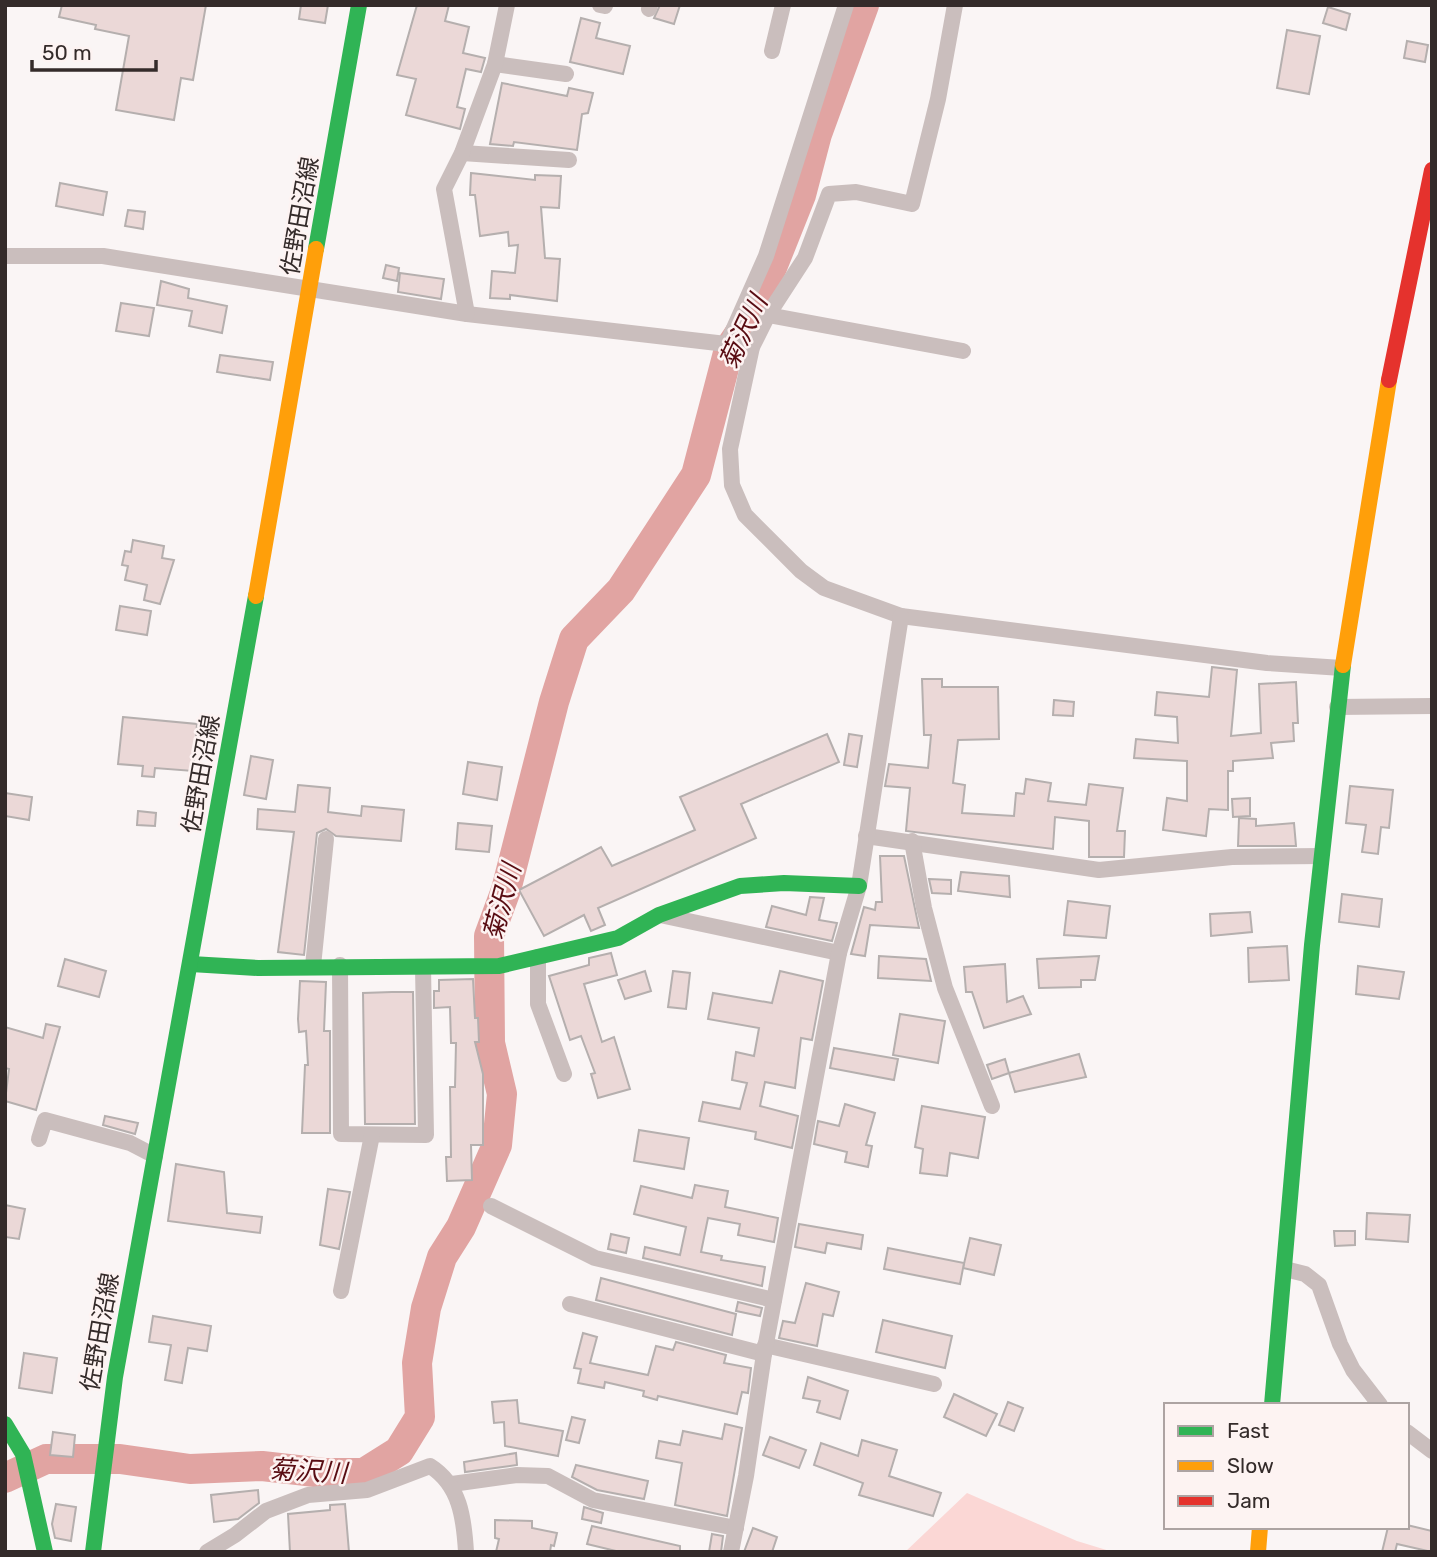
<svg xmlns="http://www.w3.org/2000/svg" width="1437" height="1557" font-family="Rubik,'Noto Sans JP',sans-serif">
	<rect width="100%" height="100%" fill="#faf5f5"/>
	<path fill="#fbd7d5" d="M967 1493 1077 1541 1113 1552H905Z"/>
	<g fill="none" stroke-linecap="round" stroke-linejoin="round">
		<path stroke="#e1a4a2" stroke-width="30" d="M5 1478 46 1459H120L190 1469 262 1466 324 1473H364L399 1451 420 1417 417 1363 426 1308 442 1257 461 1227 497 1145 502 1094 490 1043 489 936 506 890 554 702 574 639 621 590 696 475 729 349 750 318 773 265 801 195 817 134 864 5"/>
	</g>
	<g fill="#ebd8d7" stroke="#b5afae" stroke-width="2">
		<path d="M62 5H206L193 80 181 78 174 120 116 110 129 36 95 29 96 25 59 17Z"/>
		<path d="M301 5H328L325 23 299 19Z"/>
		<path d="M417 5H449L445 21 469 27 463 53 485 58 481 72 466 69 457 107 465 109 460 129 406 115 416 79 397 75Z"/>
		<path d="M660 5H680L674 24 654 18Z"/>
		<path d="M1328 7 1350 14 1346 30 1323 23Z"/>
		<path d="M581 18 600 23 596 38 630 46 623 74 570 62Z"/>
		<path d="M1287 30 1320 36 1309 94 1277 88Z"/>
		<path d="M1407 41 1428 45 1425 62 1404 58Z"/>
		<path d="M502 83 567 96 569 88 593 93 588 113 582 114 577 150 514 142 513 146 490 144Z"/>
		<path d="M471 173 535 180V175L561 176 559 208 541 207 545 258 560 259 557 301 510 295V299L490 298 492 271 515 273 518 245 509 246 508 232 480 236 475 195H470Z"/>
		<path d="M60 183 107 192 103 215 56 206Z"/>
		<path d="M128 210 145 212 143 229 125 226Z"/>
		<path d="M386 265 399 268 397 281 383 278Z"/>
		<path d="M400 273 444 279 441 299 398 292Z"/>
		<path d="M161 281 189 289 188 298 227 306 222 333 189 326 192 311 157 305Z"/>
		<path d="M121 303 154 308 149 336 116 331Z"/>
		<path d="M220 355 273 362 270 380 217 372Z"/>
		<path d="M133 540 164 546 162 558 174 560 160 604 144 600 147 585 125 580 128 566 122 565 125 551 131 552Z"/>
		<path d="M120 606 151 611 147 635 116 630Z"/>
		<path d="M1212 667 1237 670 1231 736 1261 733 1259 684 1296 682 1298 723H1293L1294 741 1271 743 1273 758 1233 761V771H1228V810L1209 809 1206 836 1163 830 1167 798 1187 801V761L1134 758 1136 739 1178 743 1177 717 1155 715 1157 692 1209 697Z"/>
		<path d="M922 679H942V687H998L999 739 958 740 953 783 965 785 962 813 1014 816 1016 793 1024 794 1026 779 1051 783 1048 801 1086 805 1089 784 1123 788 1117 831H1125L1124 857H1089V821L1055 817 1053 849 906 831 910 788 885 786 889 764 928 768 931 735H924Z"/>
		<path d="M1054 700 1074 702 1073 716 1053 715Z"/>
		<path d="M123 717 197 724 193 771 155 768 154 777 142 776 143 766 118 764Z"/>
		<path d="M827 734 839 762 741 804 756 838 598 908 605 925 591 931 584 915 544 936 519 890 601 847 612 866 695 830 680 797Z"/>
		<path d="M849 734 862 736 857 767 844 765Z"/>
		<path d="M251 756 273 760 266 799 244 795Z"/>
		<path d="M468 762 502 767 497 800 463 794Z"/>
		<path d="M298 785 330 788 328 812 361 816 362 806 404 810 401 841 336 836 326 829 317 833 304 955 278 952 294 832 257 829 258 809 295 812Z"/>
		<path d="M1350 786 1393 790 1389 828 1381 827 1378 854 1362 852 1366 825 1346 823Z"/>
		<path d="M5 793 32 797 29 820 5 816Z"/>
		<path d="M1250 798V816L1233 817 1232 799Z"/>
		<path d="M138 811 156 813 155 826 137 825Z"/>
		<path d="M1239 818 1256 819V826L1294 823 1296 846H1238Z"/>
		<path d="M458 823 492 826 489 852 456 849Z"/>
		<path d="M880 856H904L919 928 870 925 865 956 851 954 864 907 875 910 876 902H882Z"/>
		<path d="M961 872 1009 876 1010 897 958 891Z"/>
		<path d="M929 879 951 880V894L932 893Z"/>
		<path d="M1342 894 1382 899 1379 927 1339 922Z"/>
		<path d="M810 897 824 898 819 920 837 923 832 941 766 927 772 906 806 915Z"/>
		<path d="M1068 901 1110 906 1106 938 1064 935Z"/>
		<path d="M1250 912 1252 932 1211 936 1210 914Z"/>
		<path d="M1287 946 1289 980 1249 982 1248 948Z"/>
		<path d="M611 953 617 975 584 984 602 1042 614 1037 630 1089 598 1098 591 1074 595 1073 581 1036 570 1040 549 976 589 965V958Z"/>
		<path d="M879 956 926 959 931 981 878 978Z"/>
		<path d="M1099 956 1095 980H1081V987L1039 988 1037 959Z"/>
		<path d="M65 959 106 971 99 997 58 986Z"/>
		<path d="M1005 964 1007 1002 1023 996 1031 1014 984 1028 972 992H966L964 967Z"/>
		<path d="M1358 966 1404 972 1399 999 1356 994Z"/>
		<path d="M645 971 651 991 625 999 618 980Z"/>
		<path d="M673 971 690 973 686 1009 668 1007Z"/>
		<path d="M780 971 823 981 812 1040 801 1038 795 1088 765 1082 760 1106 798 1116 792 1148 755 1139 756 1132 699 1121 703 1102 740 1109 747 1083 732 1080 736 1052 754 1056 759 1028 708 1019 713 993 772 1003Z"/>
		<path d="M473 979 475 1018H478L479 1042H475L483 1074V1145H471L472 1180 447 1181 446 1157H451L450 1087H455L456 1043H451L450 1007 434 1008V991H439V980Z"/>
		<path d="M300 981 326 982 324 1031H330V1133H302L305 1065H308L306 1031 299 1032 298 1019Z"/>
		<path d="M392 992H413L415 1124H365L363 993Z"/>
		<path d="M900 1014 945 1021 938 1063 893 1055Z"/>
		<path d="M46 1024 60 1027 36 1110 5 1101 9 1069 5 1068V1027L43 1038Z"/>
		<path d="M834 1048 898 1059 894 1080 830 1068Z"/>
		<path d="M1079 1054 1086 1077 1015 1092 1009 1073Z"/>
		<path d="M1005 1059 1009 1073 992 1079 987 1065Z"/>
		<path d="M845 1104 875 1113 866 1145 872 1146 868 1167 845 1162 847 1152 814 1144 818 1121 839 1126Z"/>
		<path d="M922 1106 985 1117 978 1158 950 1153 947 1176 920 1173 923 1149 915 1147Z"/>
		<path d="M105 1116 138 1123 135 1134 103 1125Z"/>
		<path d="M639 1130 689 1138 684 1169 634 1161Z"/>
		<path d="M176 1164 224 1172 227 1213 262 1217 260 1233 168 1221Z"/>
		<path d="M695 1185 728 1191 725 1207 778 1218 774 1242 738 1235 740 1224 708 1218 701 1252 722 1256 721 1260 765 1267 762 1286 643 1258 645 1247 680 1255 686 1227 634 1214 641 1186 692 1198Z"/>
		<path d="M328 1189 350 1192 339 1249 320 1245Z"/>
		<path d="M5 1205 25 1209 19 1239 5 1237Z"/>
		<path d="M1367 1213 1410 1215 1408 1242 1366 1239Z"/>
		<path d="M799 1224 863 1235 861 1249 827 1243 825 1253 795 1247Z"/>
		<path d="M1334 1231H1355V1245L1335 1246Z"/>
		<path d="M611 1234 629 1238 626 1253 608 1249Z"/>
		<path d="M970 1238 1001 1245 994 1275 963 1268Z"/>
		<path d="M888 1248 964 1263 960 1284 884 1269Z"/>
		<path d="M601 1278 736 1314 732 1335 596 1300Z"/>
		<path d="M806 1283 839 1292 833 1316 823 1314 817 1346 779 1338 783 1321 795 1323Z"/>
		<path d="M738 1302 762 1308 760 1316 736 1311Z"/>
		<path d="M153 1316 211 1326 207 1351 188 1348 182 1383 165 1380 171 1345 149 1342Z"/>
		<path d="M883 1320 952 1336 945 1368 876 1352Z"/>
		<path d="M583 1333 597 1337 590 1363 648 1375 656 1346 673 1350 676 1342 726 1355 724 1363 751 1368 748 1393 742 1392 737 1414 658 1396 657 1400 643 1396 644 1391 605 1382 604 1388 578 1383 581 1369 574 1368Z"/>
		<path d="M24 1353 57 1358 52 1393 19 1388Z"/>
		<path d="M808 1377 848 1391 840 1419 817 1412 820 1401 803 1398Z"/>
		<path d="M954 1394 997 1414 986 1436 944 1417Z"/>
		<path d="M517 1400 519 1423 563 1431 558 1456 505 1446 504 1422 494 1423 492 1402Z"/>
		<path d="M1008 1402 1023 1408 1014 1431 999 1425Z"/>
		<path d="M572 1417 585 1420 579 1443 566 1440Z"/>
		<path d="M725 1424 742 1428 727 1516 675 1505 682 1463 656 1458 659 1441 680 1445 683 1431 722 1439Z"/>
		<path d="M53 1432 75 1435 73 1457 50 1455Z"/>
		<path d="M770 1437 806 1450 799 1468 763 1455Z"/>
		<path d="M862 1440 897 1450 889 1476 941 1493 933 1516 859 1495 863 1483 814 1465 821 1443 858 1456Z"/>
		<path d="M516 1453 517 1465 465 1472 464 1462Z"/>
		<path d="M576 1465 648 1481 644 1499 597 1490 572 1477Z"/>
		<path d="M258 1490 259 1503 238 1519 214 1522 211 1495Z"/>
		<path d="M56 1504 76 1507 71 1541 55 1538 52 1524Z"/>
		<path d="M345 1504 349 1552H290L288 1514 330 1510V1505Z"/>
		<path d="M584 1507 603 1513 601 1523 582 1519Z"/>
		<path d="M495 1520 532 1521V1528L557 1533 554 1546 551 1545 550 1552H496L499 1539 495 1538Z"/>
		<path d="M1407 1525 1432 1531V1552L1397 1544 1395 1552H1382L1388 1527Z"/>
		<path d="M592 1526 680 1546V1552H620L587 1544Z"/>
		<path d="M753 1528 777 1537 772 1552H744Z"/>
		<path d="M712 1534 723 1536 721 1552H709Z"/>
	</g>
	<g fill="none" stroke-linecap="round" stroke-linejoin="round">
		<g stroke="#cabebd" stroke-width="16">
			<path d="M600 5 605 6"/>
			<path d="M955 5 938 99 912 204 856 192 829 194 805 258 768 315 752 347 730 449 732 485 745 515 801 571 824 588 901 616 1267 663 1342 668"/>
			<path d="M649 9 650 5"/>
			<path d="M772 51 783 5"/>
			<path d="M495 64 566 74"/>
			<path d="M462 153 569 160"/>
			<path d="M5 256H103L467 314 752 347"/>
			<path d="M467 314 444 189 462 153 495 64 507 5"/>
			<path d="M768 315 963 351"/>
			<path d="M727 344 766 256 846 5"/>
			<path d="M1337 707 1432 706"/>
			<path d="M866 836 1099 870 1232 857 1321 856"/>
			<path d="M912 841 924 908 945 988 992 1106"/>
			<path d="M660 915 839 953"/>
			<path d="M538 957V1004L564 1074"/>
			<path d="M340 965 341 1134 426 1135 423 967"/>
			<path d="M313 966 326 839"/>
			<path d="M39 1139 45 1120 130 1143 155 1156"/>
			<path d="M491 1206 595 1258 774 1300"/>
			<path d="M1285 1269 1305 1274 1319 1285 1340 1344 1353 1370 1380 1405"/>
			<path d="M341 1291 372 1135"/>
			<path d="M570 1304 764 1354"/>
			<path d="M765 1345 934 1384"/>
			<path d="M1407 1432 1432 1451"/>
			<path d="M452 1484 517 1475 548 1476 593 1500 736 1528"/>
			<path d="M207 1552 235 1535 266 1511 308 1495 367 1490 430 1466C460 1485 464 1518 466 1552"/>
			<path d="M731 1552 746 1476 764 1354 839 953 859 886 901 616"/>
		</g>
		<g stroke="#30b455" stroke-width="16">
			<path d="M316 249 359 5"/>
			<path d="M191 964 258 968 499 966 618 938 659 915 740 886 784 883 859 886"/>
			<path d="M1272 1405 1312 945 1343 665"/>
			<path d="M5 1424 23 1454 45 1552"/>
			<path d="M93 1552 115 1377 256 596"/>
		</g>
		<g stroke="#ff9f0a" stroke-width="16">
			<path d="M256 596 316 249"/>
			<path d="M1343 665 1389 380"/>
			<path d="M1258 1552 1260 1527"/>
		</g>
		<path stroke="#e5322d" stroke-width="16" d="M1389 380 1432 170"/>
	</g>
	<g text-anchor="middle" stroke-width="5" stroke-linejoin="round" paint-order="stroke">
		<g font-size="24" fill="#342b2a" stroke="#fdf3f2">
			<text transform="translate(300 216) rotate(-80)" y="8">佐野田沼線</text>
			<text transform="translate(201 774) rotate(-80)" y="8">佐野田沼線</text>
			<text transform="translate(100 1332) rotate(-80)" y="8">佐野田沼線</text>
		</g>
		<g font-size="26" font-style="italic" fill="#580c12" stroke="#fdf3f2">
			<text transform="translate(743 332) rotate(-65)" y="9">菊沢川</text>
			<text transform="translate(502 902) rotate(-75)" y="9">菊沢川</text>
			<text transform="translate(308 1471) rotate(3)" y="9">菊沢川</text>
		</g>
	</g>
	<rect width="1437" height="1557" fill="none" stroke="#342b2a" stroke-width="14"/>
	<rect x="1164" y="1403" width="245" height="126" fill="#fdf3f2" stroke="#ada3a2" stroke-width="2"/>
	<rect x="1178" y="1426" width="35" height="10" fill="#30b455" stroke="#ada3a2" stroke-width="2"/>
	<text x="1227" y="1438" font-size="21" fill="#342b2a">Fast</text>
	<rect x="1178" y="1461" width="35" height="10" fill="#ff9f0a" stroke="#ada3a2" stroke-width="2"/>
	<text x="1227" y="1473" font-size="21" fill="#342b2a">Slow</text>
	<rect x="1178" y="1496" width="35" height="10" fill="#e5322d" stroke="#ada3a2" stroke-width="2"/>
	<text x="1227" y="1508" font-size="21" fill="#342b2a">Jam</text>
	<path d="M32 60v10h124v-10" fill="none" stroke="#342b2a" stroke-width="3.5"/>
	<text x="42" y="60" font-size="21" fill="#342b2a" stroke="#fdf3f2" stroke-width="5" paint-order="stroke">50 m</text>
</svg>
